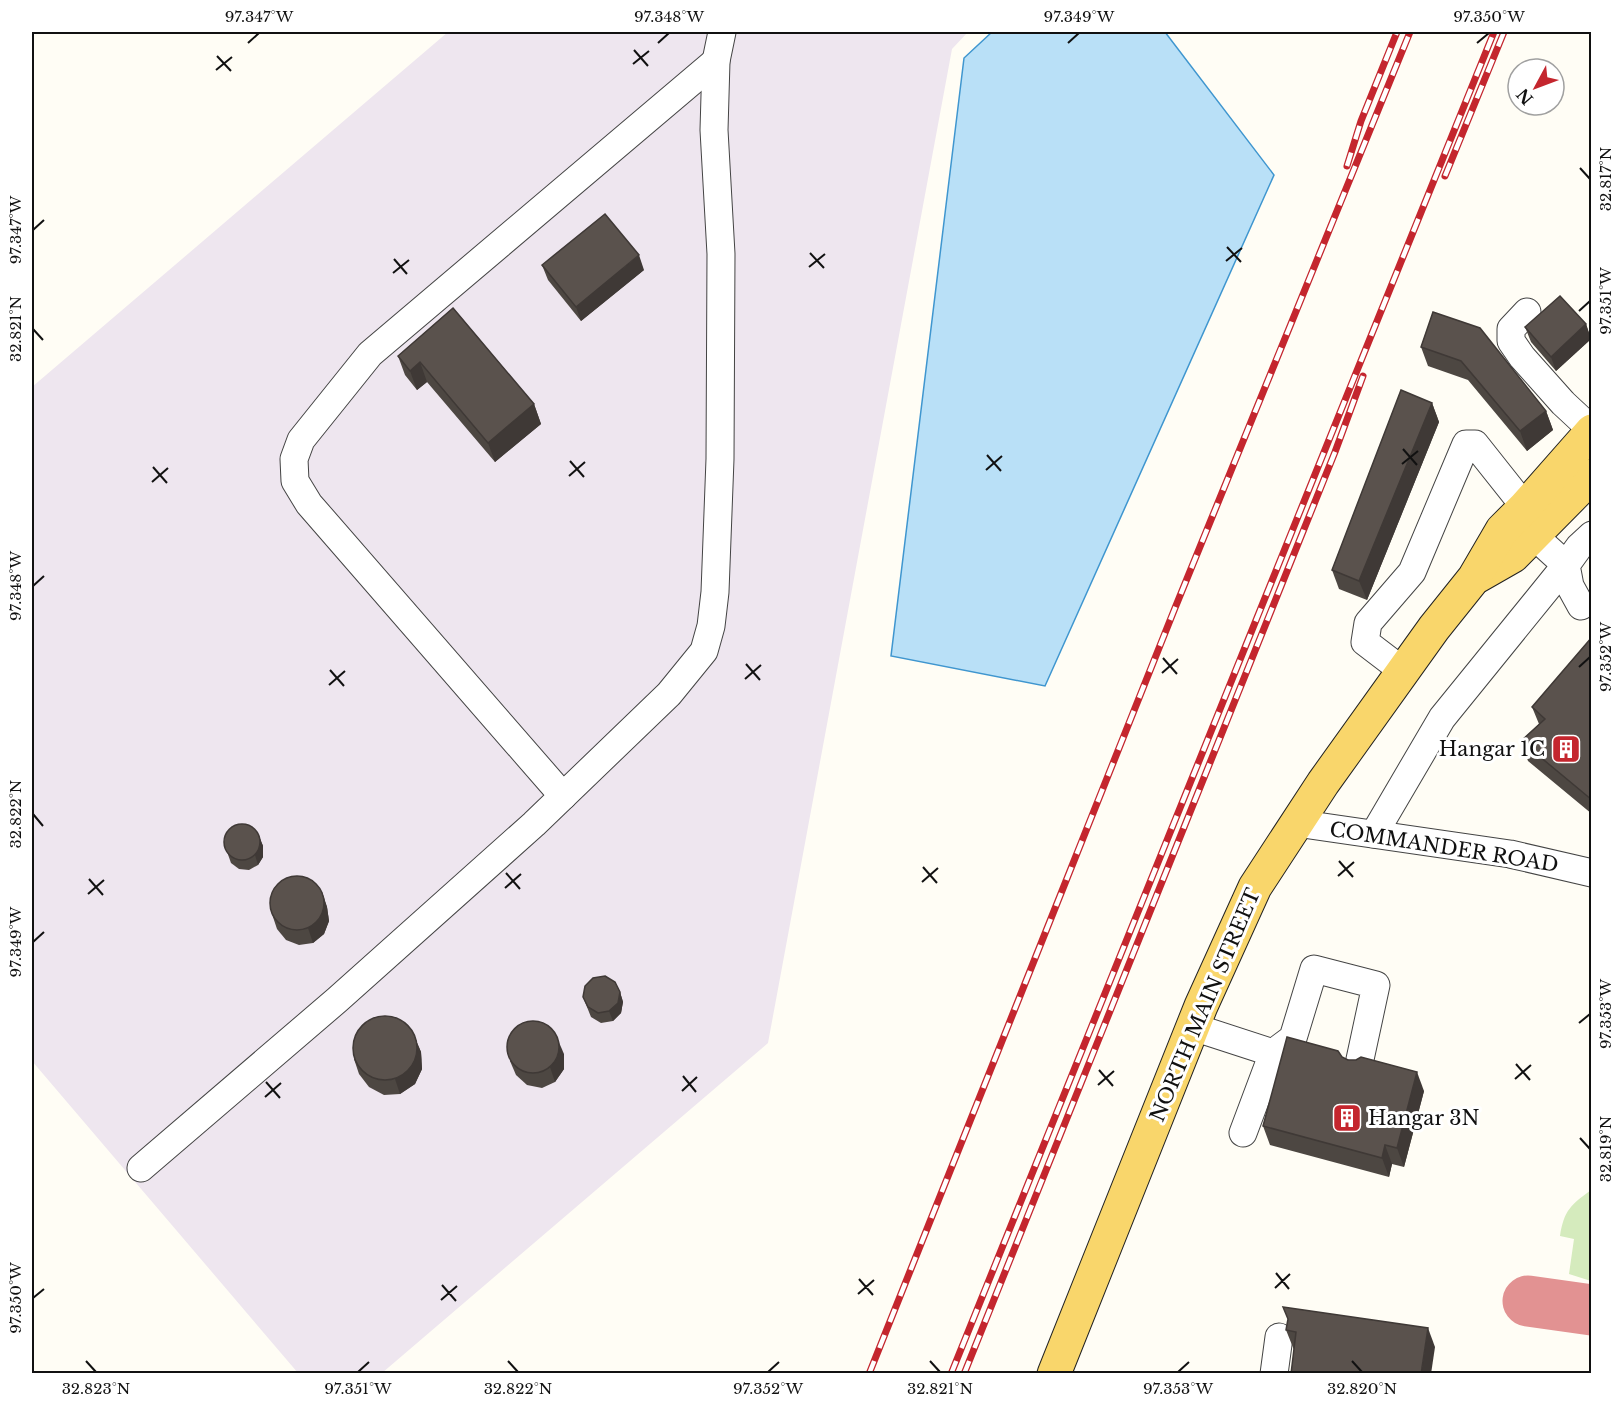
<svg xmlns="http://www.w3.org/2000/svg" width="1623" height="1405" font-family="'Libre Baskerville',serif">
	<rect width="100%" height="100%" fill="#fffdf5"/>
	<path fill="#eee6ef" d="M448 32H968L952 49 768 1043 382 1373H298L32 1061V387Z"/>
	<path fill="#d5ebbd" d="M1591 1190V1281L1569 1274 1574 1239 1560 1236C1564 1210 1571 1205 1591 1190Z"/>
	<path fill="#b9e0f7" stroke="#3f96cf" stroke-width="1.5" d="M992 32H1165L1274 175 1045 686 891 656 964 58Z"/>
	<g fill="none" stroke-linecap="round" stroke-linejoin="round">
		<path stroke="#e29292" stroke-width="51" d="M1528 1301 1592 1310"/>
		<g stroke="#444" stroke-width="29">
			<g id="minor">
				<path d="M1527 312 1511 329V341L1522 357 1563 403 1592 430"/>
				<path d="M1581 606 1570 586 1566 565 1579 547 1592 535"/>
				<path d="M563 796 309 504 295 481 294 459 301 440 370 354 716 61"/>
				<path d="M1296 823 1510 854 1592 873"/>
				<path d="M1374 834 1442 718 1566 565 1533 535 1525 507 1475 444H1466L1412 572 1368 623 1365 642 1403 671"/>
				<path d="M1193 1027 1273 1053 1243 1133"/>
				<path d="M1273 1053 1293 1038 1314 969 1376 985 1359 1064"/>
				<path d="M141 1168 337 1000 534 824 669 694 704 651 711 626 715 592 720 459 721 254 714 130 716 61 722 32"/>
				<path d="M1274 1374 1279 1337"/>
			</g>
		</g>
		<g stroke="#222" stroke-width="35">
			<g id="major">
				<path d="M1478 576 1513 556 1592 476"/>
				<path d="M1054 1374 1201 1006 1255 887 1323 783 1434 628 1474 578 1502 530 1525 507 1592 431"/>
			</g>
		</g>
		<use href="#minor" stroke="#fff" stroke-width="27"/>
		<use href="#major" stroke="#f9d66b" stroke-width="33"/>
		<g stroke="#c4262e" stroke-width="7">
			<g id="rail">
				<path d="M1347 166 1361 121 1397 32"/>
				<path d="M1445 176 1504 32"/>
				<path d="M869 1374 1175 608 1410 32"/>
				<path d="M951 1374 1494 32"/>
				<path d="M964 1374 1335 452 1363 376"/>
			</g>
		</g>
		<use href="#rail" stroke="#fff" stroke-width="4.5" stroke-dasharray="14" stroke-linecap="butt"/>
	</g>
	<g fill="#4d4742">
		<path d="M542 265 644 270 581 321 548 280Z"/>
		<path d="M453 308 534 404 541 424 495 462 427 382 417 390 405 375 398 356Z"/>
		<path d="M1433 312 1546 411 1553 430 1527 451 1468 380 1428 366 1421 347Z"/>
		<path d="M1586 324 1591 339 1556 371 1531 342 1525 327Z"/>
		<path d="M1432 403 1439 422 1367 600 1339 589 1332 570Z"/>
		<path d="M1592 637V814L1528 761 1521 741 1539 724 1532 707Z"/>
		<path d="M259 836 263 846V857L258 865 249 870 239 869 231 863 224 843Z"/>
		<path d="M322 892 327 907 329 921 324 934 313 943 299 945 286 940 277 929 272 914Z"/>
		<path d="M620 992 623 1002 621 1013 613 1021 601 1023 591 1017 583 997Z"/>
		<path d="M415 1038 421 1052 422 1069 415 1084 400 1094 384 1095 369 1087 359 1074 354 1059Z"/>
		<path d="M564 1054V1069L555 1082 542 1088 527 1085 516 1075 510 1061Z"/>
		<path d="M1342 1057 1424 1091 1404 1167 1392 1164 1389 1177 1270 1145 1263 1126Z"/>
		<path d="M1286 1330 1435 1347 1294 1350Z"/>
	</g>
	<g fill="#3f3936">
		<path d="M639 255 644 270 581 321 576 307Z"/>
		<path d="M1586 324 1591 339 1556 371 1551 357Z"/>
		<path d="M420 362 427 382 417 390 410 371Z"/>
		<path d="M1432 403 1439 422 1367 600 1359 581Z"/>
		<path d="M534 404 541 424 495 462 488 443Z"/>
		<path d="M1546 411 1553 430 1527 451 1520 431Z"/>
		<path d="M259 836 263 846V857L258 865 255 855Z"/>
		<path d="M322 892 327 907 329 921 324 934 313 943 308 928Z"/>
		<path d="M620 992 623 1002 621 1013 613 1021 609 1011Z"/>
		<path d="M415 1038 421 1052 422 1069 415 1084 400 1094 395 1079Z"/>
		<path d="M558 1040 564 1054V1069L555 1082 550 1067Z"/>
		<path d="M1417 1072 1424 1091 1404 1167 1397 1148Z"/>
		<path d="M1385 1145 1392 1164 1389 1177 1382 1158Z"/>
		<path d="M1428 1328 1435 1347 1431 1374H1421Z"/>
	</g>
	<g fill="#5a524d" stroke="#3f3936" stroke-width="1.5">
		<path d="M605 214 639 255 576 307 542 265Z"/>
		<path d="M1560 296 1586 324 1551 357 1525 327Z"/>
		<path d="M453 308 534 404 488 443 420 362 410 371 398 356Z"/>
		<path d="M1433 312 1480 328 1546 411 1520 431 1461 361 1421 347Z"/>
		<path d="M1401 390 1432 403 1359 581 1332 570Z"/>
		<path d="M1592 637V800L1521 741 1545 719 1532 707Z"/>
		<circle cx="242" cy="842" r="18"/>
		<circle cx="297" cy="903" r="27"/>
		<path d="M605 976 615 982 620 992 618 1003 609 1011 598 1013 588 1007 583 997 585 986 593 978Z"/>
		<circle cx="385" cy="1048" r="32"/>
		<circle cx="533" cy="1047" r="26"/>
		<path d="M1287 1037 1338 1051 1342 1057 1348 1060H1356L1361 1057 1417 1072 1397 1148 1385 1145 1382 1158 1263 1126Z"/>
		<path d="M1283 1307 1428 1328 1421 1374H1291L1296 1332 1286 1330 1288 1319Z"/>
	</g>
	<path fill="none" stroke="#111" stroke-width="2" d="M248 43 259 33M658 43 669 33M1068 43 1079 33M1477 43 1489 33M634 50 648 66M217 56 231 71M633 64 649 51M216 70 232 57M1580 168 1590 179M33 230 44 220M1227 247 1241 262M810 253 824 268M394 259 407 274M1226 261 1242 248M809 267 825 254M393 273 409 260M1579 311 1590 301M33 329 43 340M1403 449 1417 465M987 455 1001 471M570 461 584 477M1402 464 1418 451M153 467 167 483M986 470 1002 456M569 476 585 462M152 482 168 468M33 586 44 576M1163 658 1177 674M746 664 760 680M1579 667 1590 657M330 670 344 686M1162 673 1178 659M745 679 761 665M329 685 345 671M33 814 43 826M1339 861 1353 877M923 867 937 883M506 873 520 889M1338 876 1354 862M89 879 103 895M922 882 938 868M505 888 521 874M88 894 104 880M33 942 44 932M1579 1023 1590 1014M1516 1064 1530 1080M1099 1070 1113 1086M683 1076 696 1092M1515 1079 1531 1065M266 1082 280 1098M1098 1085 1114 1071M682 1091 697 1077M265 1097 281 1083M1580 1138 1590 1149M1276 1273 1289 1289M859 1279 873 1295M442 1285 456 1301M1275 1288 1290 1274M858 1294 874 1280M33 1298 44 1289M441 1300 457 1286M86 1361 96 1372M508 1361 518 1372M930 1361 940 1372M1352 1361 1362 1372M358 1372 369 1362M768 1372 779 1362M1178 1372 1189 1362"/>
	<defs>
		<g id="building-square" transform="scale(1.5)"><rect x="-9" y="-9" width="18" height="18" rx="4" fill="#c4262e" stroke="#fff"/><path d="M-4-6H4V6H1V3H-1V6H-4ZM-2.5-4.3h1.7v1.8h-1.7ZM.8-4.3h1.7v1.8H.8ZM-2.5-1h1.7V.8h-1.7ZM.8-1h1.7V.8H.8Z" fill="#fff"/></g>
	</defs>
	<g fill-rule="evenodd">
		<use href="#building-square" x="1566" y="749"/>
		<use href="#building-square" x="1347" y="1118"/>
	</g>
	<g text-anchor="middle" stroke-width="6" stroke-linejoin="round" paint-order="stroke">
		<g font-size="20" fill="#111" stroke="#fff" text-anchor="end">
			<text x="1545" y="756">Hangar 1C</text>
			<text x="1368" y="1125" text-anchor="start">Hangar 3N</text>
		</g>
		<g font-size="20" fill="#111" stroke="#fff">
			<text transform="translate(1444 847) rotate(9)" y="7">COMMANDER ROAD</text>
			<text transform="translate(1205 1005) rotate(-67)" y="7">NORTH MAIN STREET</text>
		</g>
	</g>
	<rect width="1623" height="1405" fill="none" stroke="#ffffff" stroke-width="66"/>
	<g transform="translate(1536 87) rotate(229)"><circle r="28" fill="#ffffff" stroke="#a0a0a0" stroke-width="1.5"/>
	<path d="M0-4.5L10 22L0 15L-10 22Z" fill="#c4262e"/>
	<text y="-9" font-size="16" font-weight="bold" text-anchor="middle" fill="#111111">N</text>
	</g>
	<rect x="33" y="33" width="1557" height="1339" fill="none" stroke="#111" stroke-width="2"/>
	<g font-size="15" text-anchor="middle" fill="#111">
		<text x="259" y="22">97.347°W</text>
		<text x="669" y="22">97.348°W</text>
		<text x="1079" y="22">97.349°W</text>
		<text x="1489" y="22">97.350°W</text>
		<text transform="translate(1606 179) rotate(-90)" y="5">32.817°N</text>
		<text transform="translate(16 230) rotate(-90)" y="5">97.347°W</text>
		<text transform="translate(1606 301) rotate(-90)" y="5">97.351°W</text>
		<text transform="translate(16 329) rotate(-90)" y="5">32.821°N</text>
		<text transform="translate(16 586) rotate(-90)" y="5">97.348°W</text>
		<text transform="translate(1606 657) rotate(-90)" y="5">97.352°W</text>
		<text transform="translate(16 814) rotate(-90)" y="5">32.822°N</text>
		<text transform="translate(16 942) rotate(-90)" y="5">97.349°W</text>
		<text transform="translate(1606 1014) rotate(-90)" y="5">97.353°W</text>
		<text transform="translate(1606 1149) rotate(-90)" y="5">32.819°N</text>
		<text transform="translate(16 1298) rotate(-90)" y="5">97.350°W</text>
		<text x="96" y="1394">32.823°N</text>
		<text x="358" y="1394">97.351°W</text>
		<text x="518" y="1394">32.822°N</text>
		<text x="768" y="1394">97.352°W</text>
		<text x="940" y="1394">32.821°N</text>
		<text x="1178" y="1394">97.353°W</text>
		<text x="1362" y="1394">32.820°N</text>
	</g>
</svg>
